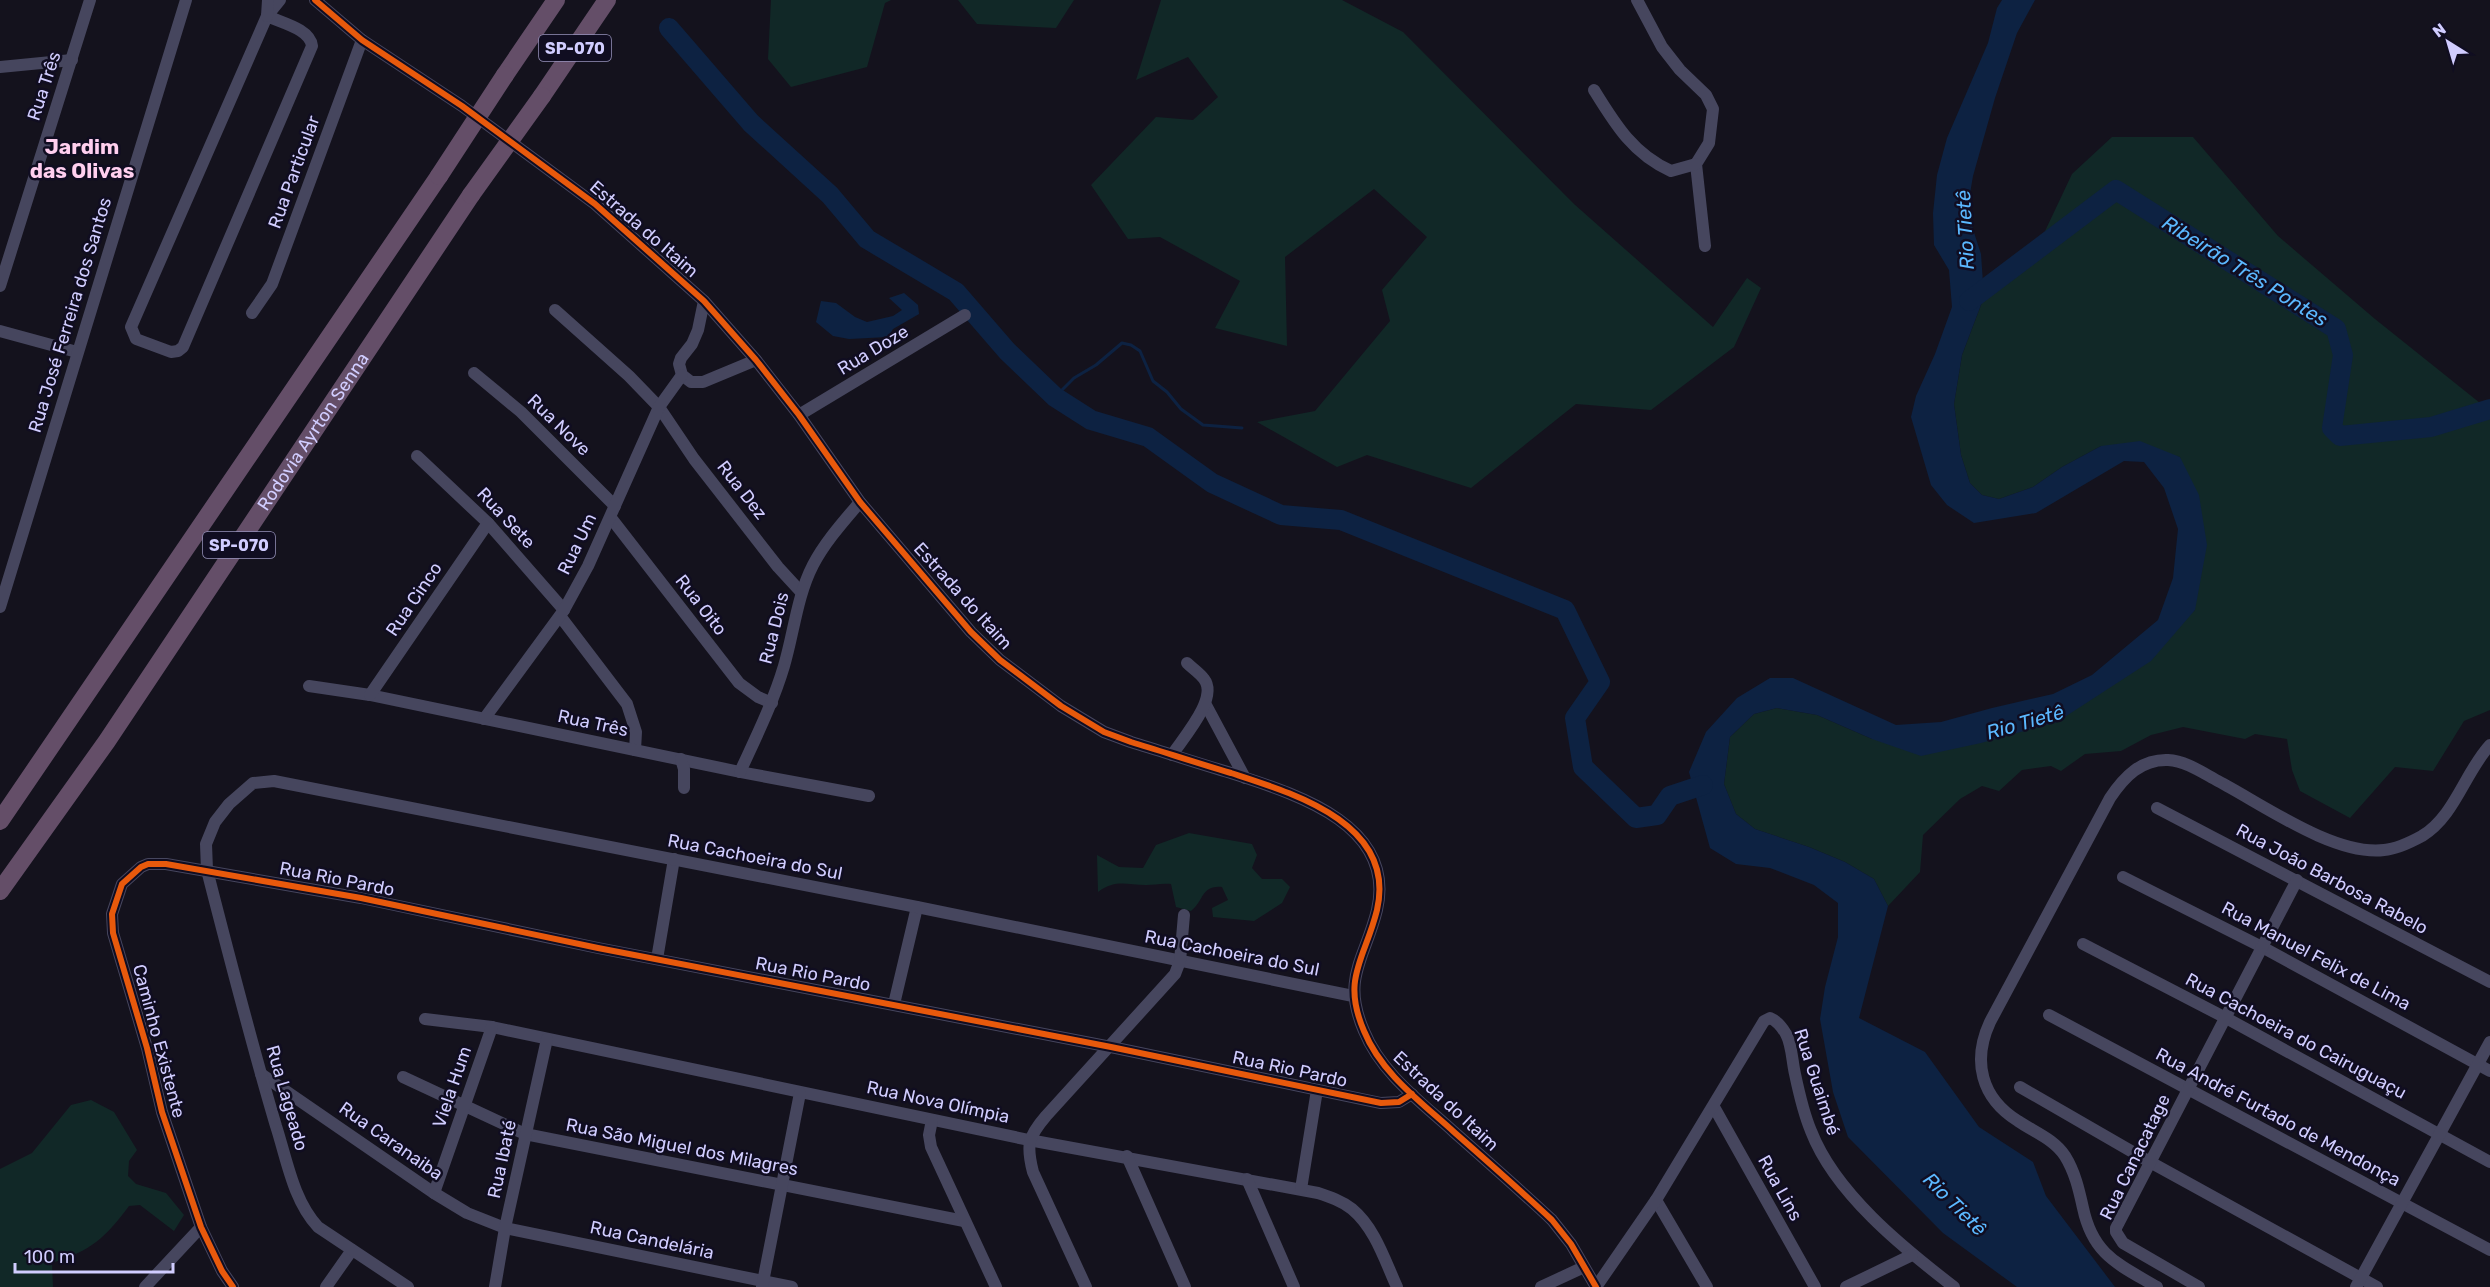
<svg xmlns="http://www.w3.org/2000/svg" width="2490" height="1287" font-family="Rubik,sans-serif">
	<rect width="100%" height="100%" fill="#14121d"/>
	<g fill="#112827">
		<path d="M771 0H891L885 3 867 67 791 87 768 59Z"/>
		<path d="M958 0H1074L1056 28 977 24Z"/>
		<path d="M1161 0H1342L1403 32 1574 204 1713 327 1747 278 1761 288 1734 347 1651 410 1576 404 1471 488 1367 455 1337 467 1257 422 1315 411 1390 321 1382 290 1427 237 1374 189 1285 257 1287 346 1215 328 1240 281 1160 237 1128 239 1091 185 1156 117 1193 120 1218 97 1188 57 1136 80Z"/>
		<path d="M2112 137H2193L2278 236 2375 319 2490 411V710L2464 721 2433 771 2395 767 2350 818 2300 791 2292 770 2287 739 2255 734 2245 739 2183 727 2151 735 2121 751 2085 754 2061 771 2051 766 2022 770 1999 791 1982 786 1960 799 1923 835 1920 872 1888 906 1874 879 1845 862 1809 847 1755 829 1736 814 1724 784 1730 737 1754 714 1777 708 1817 715 1872 739 2057 722 2195 610 2180 457 2101 446 2062 467 2033 487 1999 499 1982 495 1970 483 1961 455 1954 404 1962 355 1984 297 2038 246 2072 174Z"/>
		<path d="M1189 833 1252 844 1257 855 1252 868 1262 879H1282L1290 887 1282 903 1254 921 1213 917 1212 908 1228 900 1222 887C1201 885 1204 901 1191 911L1176 907 1171 884C1162 883 1154 885 1146 885 1126 885 1116 879 1098 892L1097 855 1119 867 1143 868 1156 845Z"/>
		<path d="M91 1100 114 1112 137 1150 129 1161 128 1176 136 1184 166 1193 184 1215 174 1231 140 1205 129 1206C104 1239 92 1250 52 1263L53 1287H0V1169L32 1153 71 1105Z"/>
	</g>
	<g fill="#0d2242">
		<path d="M2002 0H2035L2017 33 1995 98 1973 176 1967 211 1981 254 1984 297 1962 355 1954 404 1961 455 1970 483 1982 495 1999 499 2033 487 2062 467 2101 446 2140 441 2180 457 2199 495 2207 545 2195 610 2151 661 2057 722 1981 743 1921 756 1872 739 1817 715 1777 708 1754 714 1730 737 1724 784 1736 814 1755 829 1809 847 1845 862 1874 879 1888 906 1859 1018 1925 1052 1979 1127 2033 1162 2046 1196 2115 1287H2017L1943 1233 1848 1137 1833 1092 1820 1019 1825 987 1838 937V903L1814 885 1770 868 1736 864 1710 848 1689 772 1706 732 1737 698 1770 678H1793L1896 725 1941 722 1992 708 2053 694 2092 675 2158 620 2173 578 2178 529 2164 488 2144 462 2124 461 2036 513 1974 523 1947 505 1931 485 1911 417 1916 396 1935 354 1952 307 1949 270 1934 245 1933 213 1937 175 1947 138 1988 43 1997 8Z"/>
		<path d="M904 293 918 305 919 314 893 329 888 337 849 339 833 336 816 322 821 301 836 303 855 317 867 322 893 316 902 310 889 298Z"/>
	</g>
	<g fill="none" stroke-linecap="round" stroke-linejoin="round">
		<path stroke="#0d2242" stroke-width="3" d="M1055 397 1074 378 1096 365 1122 343 1131 345 1140 351 1153 381 1167 392 1181 409 1203 425 1242 428"/>
		<g stroke="#0d2242" stroke-width="20">
			<path d="M669 28 751 123 830 195 867 239 956 292 1007 351 1055 397 1091 420 1148 437 1212 483 1281 515 1341 520 1565 610 1600 682 1575 718 1583 767 1636 818 1657 815 1670 796 1703 785"/>
			<path d="M1969 301 2116 190 2336 329 2343 355 2332 428 2340 436 2431 427 2490 409"/>
		</g>
		<g stroke="#46465e" stroke-width="12">
			<path d="M315 0 362 40 462 106 595 204 704 301 756 360 799 415 860 502 971 632 1000 660 1061 706 1104 732 1131 742C1164 752 1197 763 1231 773 1292 793 1397 823 1377 910 1365 959 1341 978 1364 1031 1381 1073 1421 1102 1454 1132 1487 1161 1520 1190 1552 1220L1571 1244 1596 1287"/>
			<path d="M1637 0 1662 47 1680 70 1706 95 1713 109 1709 143 1696 164 1705 246"/>
			<path d="M267 16C282 23 310 29 312 46L183 347 178 351 171 352 136 339 131 327 267 16 280 0"/>
			<path d="M267 16 268 0"/>
			<path d="M0 67 72 60"/>
			<path d="M1594 90C1615 124 1633 154 1671 171L1696 164"/>
			<path d="M0 286 90 0"/>
			<path d="M704 301 698 330 692 344 681 358 679 364 682 375 691 382H703L756 360"/>
			<path d="M555 310 629 376 659 407 694 459 778 567 801 592"/>
			<path d="M252 313 272 284 362 40"/>
			<path d="M0 331 77 352"/>
			<path d="M474 373 521 412 615 506"/>
			<path d="M799 415 965 315"/>
			<path d="M417 456 488 523 564 610"/>
			<path d="M611 518 739 683 758 697 772 703"/>
			<path d="M0 607 186 0"/>
			<path d="M560 616 627 704 636 732 635 750"/>
			<path d="M309 686 370 695 740 772 869 796"/>
			<path d="M370 695 488 523"/>
			<path d="M1206 705 1245 778"/>
			<path d="M484 719 564 610 588 566 659 407 682 375"/>
			<path d="M1172 755C1183 738 1219 698 1204 679 1200 673 1192 668 1187 663"/>
			<path d="M681 759 684 769V788"/>
			<path d="M740 772C756 737 773 703 784 666 794 632 797 596 813 565 825 542 843 522 860 502"/>
			<path d="M2157 808 2490 982"/>
			<path d="M2123 877 2262 947 2490 1071"/>
			<path d="M2083 944 2226 1018 2490 1162"/>
			<path d="M657 959 674 859"/>
			<path d="M894 1004 917 907"/>
			<path d="M2049 1015 2490 1250"/>
			<path d="M425 1019 492 1027 1029 1140 1318 1193C1330 1197 1342 1201 1352 1209 1375 1228 1385 1261 1397 1287"/>
			<path d="M261 1074 434 1193 467 1213 505 1228 792 1287"/>
			<path d="M403 1077 525 1134 964 1221"/>
			<path d="M2020 1087 2150 1162 2377 1287"/>
			<path d="M1714 1107 1815 1287"/>
			<path d="M932 1120 929 1135 931 1147 996 1287"/>
			<path d="M1127 1156 1185 1287"/>
			<path d="M1247 1179 1294 1287"/>
			<path d="M1301 1189 1317 1090"/>
			<path d="M434 1193 492 1027"/>
			<path d="M1656 1200 1707 1287"/>
			<path d="M145 1287 201 1227"/>
			<path d="M233 1287 222 1271 201 1227 162 1112 147 1048 113 933 112 914 122 884 141 867 148 864H166L361 898 598 948 1111 1047 1381 1103 1399 1102 1412 1094"/>
			<path d="M326 1287 352 1250"/>
			<path d="M408 1287 318 1227C293 1200 287 1160 276 1126 251 1042 229 956 207 870L206 844 215 822 229 804 253 783 274 781 917 907 1353 996"/>
			<path d="M495 1287 505 1228 547 1039"/>
			<path d="M762 1287 800 1093"/>
			<path d="M1086 1287 1033 1172C1026 1145 1028 1137 1046 1116L1175 974 1180 961 1184 915"/>
			<path d="M1541 1287 1584 1267"/>
			<path d="M1596 1287 1656 1200 1764 1021 1770 1018C1777 1021 1782 1027 1786 1034 1792 1045 1792 1061 1795 1074 1799 1093 1803 1112 1811 1131 1835 1193 1902 1247 1954 1287"/>
			<path d="M1846 1287 1912 1255"/>
			<path d="M2157 1287C2118 1264 2093 1255 2083 1208 2079 1190 2075 1172 2065 1156 2054 1139 2034 1132 2018 1121 1981 1098 1972 1061 1990 1022L2110 798C2124 777 2141 759 2168 760 2186 761 2203 773 2218 781 2262 804 2334 856 2384 850 2397 849 2411 842 2422 836 2455 816 2465 772 2490 745"/>
			<path d="M2199 1287 2123 1243 2116 1232V1228L2297 880"/>
			<path d="M2356 1287 2490 1042"/>
		</g>
		<g stroke="#644e68" stroke-width="18">
			<path d="M505 75 556 0"/>
			<path d="M542 96 607 0"/>
			<path d="M0 821 439 176"/>
			<path id="s1" d="M0 891 107 741 471 195"/>
		</g>
		<g stroke="#644e68" stroke-width="18">
			<path d="M439 176 505 75"/>
			<path d="M471 195 542 96"/>
		</g>
		<g stroke="#100d21" stroke-width="10">
			<g id="cycleway">
				<path d="M315 0 362 40 462 106 595 204 704 301 756 360 799 415 860 502 971 632 1000 660 1061 706 1104 732 1131 742C1164 752 1197 763 1231 773 1292 793 1397 823 1377 910 1365 959 1341 978 1364 1031 1381 1073 1421 1102 1454 1132 1487 1161 1520 1190 1552 1220L1571 1244 1596 1287"/>
				<path d="M233 1287 222 1271 201 1227 162 1112 147 1048 113 933 112 914 122 884 141 867 148 864H166L361 898 598 948 1111 1047 1381 1103 1399 1102 1412 1094"/>
			</g>
		</g>
		<use href="#cycleway" stroke="#e8590c" stroke-width="6"/>
	</g>
	<g text-anchor="middle" stroke-width="5" stroke-linejoin="round" paint-order="stroke">
		<g fill="#100d21" stroke="#9793bc" stroke-width="1.5">
			<rect x="539" y="35" width="72" height="26" rx="4.5"/>
			<rect x="203" y="532" width="72" height="26" rx="4.5"/>
		</g>
		<g font-size="16" font-weight="bold" fill="#d1cdff">
			<text x="575" y="54">SP-070</text>
			<text x="239" y="551">SP-070</text>
		</g>
		<g font-size="18" fill="#d1cdff" stroke="#100d21">
			<text transform="translate(44 86) rotate(-72)" y="6">Rua Três</text>
			<text transform="translate(294 172) rotate(-70)" y="6">Rua Particular</text>
			<text transform="translate(644 229) rotate(41)" y="6">Estrada do Itaim</text>
			<text transform="translate(70 315) rotate(-73)" y="6">Rua José Ferreira dos Santos</text>
			<text transform="translate(873 350) rotate(-31)" y="6">Rua Doze</text>
			<text transform="translate(559 425) rotate(44)" y="6">Rua Nove</text>
			<text dy="6" stroke="none"><textPath href="#s1" startOffset="556">Rodovia Ayrton Senna</textPath></text>
			<text transform="translate(742 490) rotate(52)" y="6">Rua Dez</text>
			<text transform="translate(506 518) rotate(47)" y="6">Rua Sete</text>
			<text transform="translate(577 544) rotate(-64)" y="6">Rua Um</text>
			<text transform="translate(963 596) rotate(48)" y="6">Estrada do Itaim</text>
			<text transform="translate(414 599) rotate(-56)" y="6">Rua Cinco</text>
			<text transform="translate(701 605) rotate(52)" y="6">Rua Oito</text>
			<text transform="translate(774 628) rotate(-76)" y="6">Rua Dois</text>
			<text transform="translate(593 723) rotate(12)" y="6">Rua Três</text>
			<text transform="translate(755 857) rotate(11)" y="6">Rua Cachoeira do Sul</text>
			<text transform="translate(337 879) rotate(11)" y="6">Rua Rio Pardo</text>
			<text transform="translate(2332 879) rotate(28)" y="6">Rua João Barbosa Rabelo</text>
			<text transform="translate(1232 953) rotate(11)" y="6">Rua Cachoeira do Sul</text>
			<text transform="translate(2316 956) rotate(28)" y="6">Rua Manuel Felix de Lima</text>
			<text transform="translate(813 974) rotate(11)" y="6">Rua Rio Pardo</text>
			<text transform="translate(2296 1036) rotate(28)" y="6">Rua Cachoeira do Cairuguaçu</text>
			<text transform="translate(159 1041) rotate(75)" y="6">Caminho Existente</text>
			<text transform="translate(1290 1069) rotate(12)" y="6">Rua Rio Pardo</text>
			<text transform="translate(1817 1082) rotate(72)" y="6">Rua Guaimbé</text>
			<text transform="translate(452 1087) rotate(-71)" y="6">Viela Hum</text>
			<text transform="translate(287 1098) rotate(74)" y="6">Rua Lageado</text>
			<text transform="translate(1446 1101) rotate(43)" y="6">Estrada do Itaim</text>
			<text transform="translate(938 1102) rotate(12)" y="6">Rua Nova Olímpia</text>
			<text transform="translate(2278 1117) rotate(28)" y="6">Rua André Furtado de Mendonça</text>
			<text transform="translate(391 1141) rotate(35)" y="6">Rua Caranaiba</text>
			<text transform="translate(682 1147) rotate(11)" y="6">Rua São Miguel dos Milagres</text>
			<text transform="translate(2135 1157) rotate(-64)" y="6">Rua Canacatage</text>
			<text transform="translate(502 1159) rotate(-78)" y="6">Rua Ibaté</text>
			<text transform="translate(1780 1188) rotate(61)" y="6">Rua Lins</text>
			<text transform="translate(652 1240) rotate(12)" y="6">Rua Candelária</text>
		</g>
		<g font-size="20" font-style="italic" fill="#5bb8ff" stroke="#100d21">
			<text transform="translate(1965 230) rotate(-93)" y="7">Rio Tietê</text>
			<text transform="translate(2245 271) rotate(32)" y="7">Ribeirão Três Pontes</text>
			<text transform="translate(2025 722) rotate(-16)" y="7">Rio Tietê</text>
			<text transform="translate(1955 1204) rotate(45)" y="7">Rio Tietê</text>
		</g>
		<g font-size="21" font-weight="bold" fill="#ffcfef" stroke="#100d21">
			<text x="82" y="154">Jardim<tspan x="82" dy="24">das Olivas</tspan></text>
		</g>
	</g>
	<g transform="translate(2448 42) rotate(323)" stroke="#100d21" stroke-width="4.5" paint-order="stroke">
	<path d="M0-4.5L10 22L0 15L-10 22Z" fill="#d1cdff"/>
	<text y="-9" font-size="16" font-weight="bold" text-anchor="middle" fill="#d1cdff">N</text>
	</g>
	<path d="M15 1263v9h158v-9" fill="none" stroke="#d1cdff" stroke-width="3"/>
	<text x="24" y="1263" font-size="18" fill="#d1cdff" stroke="#100d21" stroke-width="4.5" paint-order="stroke">100 m</text>
</svg>
